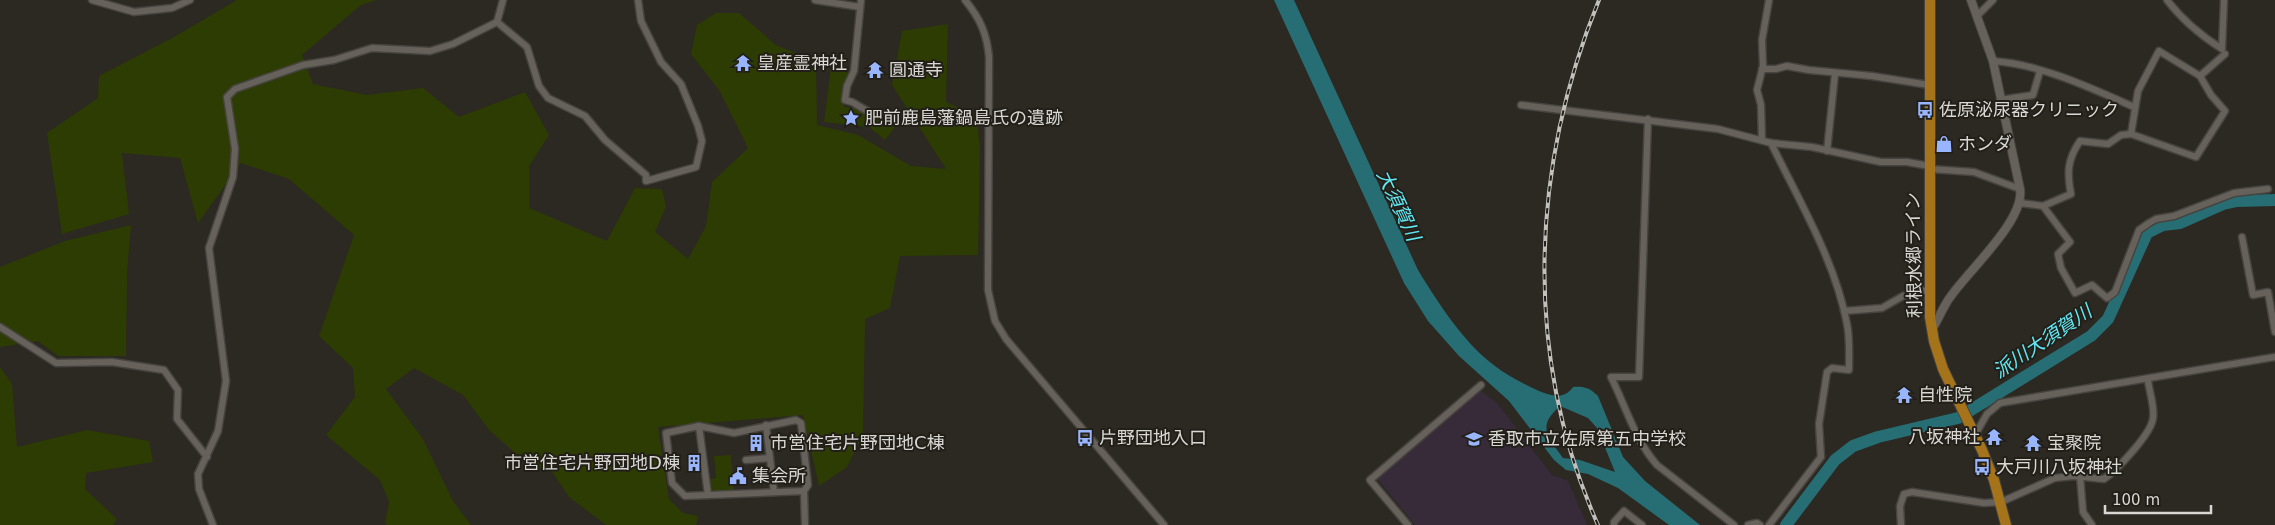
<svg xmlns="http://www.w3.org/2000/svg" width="2275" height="525" font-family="'DejaVu Sans','Noto Sans JP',sans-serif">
	<rect width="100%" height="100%" fill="#2c2822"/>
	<path fill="#382b39" d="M1480 390 1497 403 1552 475 1568 481 1587 525H1415L1377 478Z"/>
	<g fill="#2d3c02">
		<path d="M237 0H377L361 5 302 55 313 84 367 95 423 88 459 117 525 92 549 135 529 166V208L607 241 635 188 662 189 666 207 655 232 688 259 706 226 712 182 748 148 719 90 691 54 697 25 716 13H739L776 45 816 62 817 125 858 135 911 166 946 169 892 85 902 31 948 24 946 102 977 117 980 151 978 255 900 256 890 308 865 319 863 435 847 467 819 486 803 415 658 427 669 499 683 513 698 516 696 525H606L569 497 553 473 524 461 489 430 463 395 414 368 386 389 423 439 453 501 471 525H387L385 523 389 502 380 480 326 435 355 397 353 368 319 336 354 235 289 179 241 163 198 223 180 158 122 153 129 214 62 234 47 133 98 98 99 76 174 37Z"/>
		<path d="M831 67 848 69 844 107 887 111 900 121 885 140 869 127 824 122Z"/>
		<path d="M131 225 127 273 126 356H58L38 341 0 347V267L65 241Z"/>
		<path d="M0 367 12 384 17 447 87 430 149 441 153 462 86 473 85 489 117 519 113 525H0Z"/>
		<path d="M731 455 734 490 711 492 709 479 716 478 714 456Z"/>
	</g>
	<path fill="#266e74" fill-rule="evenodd" d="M1274 0H1294L1418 270C1439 304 1463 342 1495 366 1508 376 1524 384 1539 391 1551 396 1564 400 1573 387 1584 386 1590 388 1598 396L1623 457 1645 481 1700 525H1669L1618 488 1588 474 1566 470 1554 460 1509 401 1459 356 1428 321 1404 283ZM1560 406 1588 418 1597 428 1615 472 1580 460 1563 458C1548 437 1536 427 1560 406Z"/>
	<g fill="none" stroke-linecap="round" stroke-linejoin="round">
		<path stroke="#266e74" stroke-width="12" d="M1786 525 1835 460 1853 446 1878 437 1958 418 2091 336 2108 319 2147 233 2163 225 2180 223 2223 204 2237 201 2275 200"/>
		<g stroke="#474440" stroke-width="9">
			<g id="minor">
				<path d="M92 0 134 12 172 8 190 0"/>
				<path d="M815 0 860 7"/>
				<path d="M861 0 854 71 847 86 845 100 852 102 869 112"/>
				<path d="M965 0C980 18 987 34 989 57L988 290 995 321 1006 339 1164 525"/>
				<path d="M2167 0C2183 21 2200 35 2222 49L2224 0"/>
				<path d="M1977 16 1993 0"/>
				<path d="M497 22 527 47 539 86 548 98 585 116 605 140 646 175V181L696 167 702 141 698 126 681 84 661 62 641 21 638 0"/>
				<path d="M1993 61C2040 64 2091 88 2134 107"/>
				<path d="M1762 69H1776L1787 66 1809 70 1872 76 1929 85"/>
				<path d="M2000 100 2033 95 2040 71"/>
				<path d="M1521 105 1718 129 1771 143 1812 147 1881 162H1907L1929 166"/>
				<path d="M1648 119 1639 377H1611C1626 407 1635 440 1657 465L1734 525"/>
				<path d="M2131 134 2196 157 2225 111 2211 95 2200 76"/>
				<path d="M1762 140 1761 105 1757 90 1763 66 1762 40 1769 0"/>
				<path d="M1827 151 1835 74"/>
				<path d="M1930 169 1974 172 2020 189"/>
				<path d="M2020 203 2043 206 2071 194C2067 173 2067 160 2080 141L2108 144 2121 135 2131 134 2138 91 2159 51 2200 76 2225 54"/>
				<path d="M2043 206 2070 242 2058 254 2061 268 2075 293 2092 285 2107 298 2115 292 2139 230 2149 223 2156 219 2174 216 2234 193 2268 189"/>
				<path d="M2242 237 2253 295 2268 292 2275 332"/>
				<path d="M1844 311 1882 308 1903 296 1928 290"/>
				<path d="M0 327 56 363 112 362 164 370 178 390 177 419 207 457"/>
				<path d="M766 425 774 492"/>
				<path d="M699 426 708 495"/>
				<path d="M1975 435 1987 414 2000 403 2275 357"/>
				<path d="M746 460 770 458"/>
				<path d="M2080 476 2083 512 2092 525"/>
				<path d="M804 491 685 496 672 483 666 433 699 426 734 433 796 420 801 423 808 485 804 491 805 525"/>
				<path d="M213 525 199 489 198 474 218 431 226 381 209 248 233 177 235 149 227 97 235 89 303 65 334 60 372 48 430 51 453 44 497 22 503 0"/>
				<path d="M1408 525 1370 480 1481 385"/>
				<path d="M1614 525V522L1624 511 1642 525"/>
				<path d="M1748 525 1757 523 1760 525"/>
				<path d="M1769 525 1821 457 1819 424 1827 372 1832 368 1849 370C1849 355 1850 338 1847 324 1835 260 1799 201 1771 143"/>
				<path d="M1901 525 1900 506 1904 494 1912 492 1984 503 2001 502 2055 478 2074 476 2104 479C2117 470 2152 433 2153 418 2155 407 2149 391 2148 380"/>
			</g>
		</g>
		<g stroke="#474440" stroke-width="10">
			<path id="tertiary" d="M1932 329C1939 319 1943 306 1951 296 1969 270 2025 220 2020 189L1993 61 1971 0"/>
		</g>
		<g stroke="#474440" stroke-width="12">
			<path id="trunk" d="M1930 0V317L1934 341 1943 369 1982 450 1994 480 2006 525"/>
		</g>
		<use href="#minor" stroke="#66625b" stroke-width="6"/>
		<use href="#tertiary" stroke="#66625b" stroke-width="8"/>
		<use href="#trunk" stroke="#a4731a" stroke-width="10"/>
		<g stroke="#c2c0bc" stroke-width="4">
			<path id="rail" d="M1598 525C1523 357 1530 169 1599 0"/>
		</g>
		<use href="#rail" stroke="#221f19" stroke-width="2" stroke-dasharray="5.5" stroke-linecap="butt"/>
	</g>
	<defs>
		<g id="temple-bare" transform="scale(1.35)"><path d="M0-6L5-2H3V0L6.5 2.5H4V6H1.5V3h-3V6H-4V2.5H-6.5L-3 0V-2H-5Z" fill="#98b5fd" stroke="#221f19" stroke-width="2.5" paint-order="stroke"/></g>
		<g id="bus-bare" transform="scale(1.35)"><path d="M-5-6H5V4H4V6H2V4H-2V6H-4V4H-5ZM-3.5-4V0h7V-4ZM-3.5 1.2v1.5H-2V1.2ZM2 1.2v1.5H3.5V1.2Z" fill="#98b5fd" stroke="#221f19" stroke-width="2.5" paint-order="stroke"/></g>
		<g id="sight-bare" transform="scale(1.35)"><path d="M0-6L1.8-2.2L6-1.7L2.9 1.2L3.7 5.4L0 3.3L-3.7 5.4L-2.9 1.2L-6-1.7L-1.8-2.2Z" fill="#98b5fd" stroke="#221f19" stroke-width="2.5" paint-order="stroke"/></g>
		<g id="shop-bare" transform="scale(1.35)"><path d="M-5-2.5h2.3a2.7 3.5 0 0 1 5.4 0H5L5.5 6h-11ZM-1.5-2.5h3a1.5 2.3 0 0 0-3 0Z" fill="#98b5fd" stroke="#221f19" stroke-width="2.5" paint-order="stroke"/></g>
		<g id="school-bare" transform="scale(1.35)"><path d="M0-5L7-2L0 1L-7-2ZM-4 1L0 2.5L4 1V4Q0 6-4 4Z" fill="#98b5fd" stroke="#221f19" stroke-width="2.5" paint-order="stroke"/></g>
		<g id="building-bare" transform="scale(1.35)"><path d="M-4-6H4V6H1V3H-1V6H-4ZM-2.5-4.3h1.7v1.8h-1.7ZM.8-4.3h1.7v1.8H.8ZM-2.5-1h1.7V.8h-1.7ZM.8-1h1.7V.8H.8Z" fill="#98b5fd" stroke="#221f19" stroke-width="2.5" paint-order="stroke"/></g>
		<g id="civic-bare" transform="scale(1.35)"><path d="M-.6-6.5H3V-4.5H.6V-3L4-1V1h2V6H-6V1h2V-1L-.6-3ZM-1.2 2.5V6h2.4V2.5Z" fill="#98b5fd" stroke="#221f19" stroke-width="2.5" paint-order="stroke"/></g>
	</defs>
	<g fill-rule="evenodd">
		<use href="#temple-bare" x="743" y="63"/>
		<use href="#temple-bare" x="875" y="70"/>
		<use href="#bus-bare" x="1925" y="110"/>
		<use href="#sight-bare" x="851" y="118"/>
		<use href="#shop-bare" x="1944" y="144"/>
		<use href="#temple-bare" x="1904" y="395"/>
		<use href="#temple-bare" x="1994" y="437"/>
		<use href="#bus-bare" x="1085" y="438"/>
		<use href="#school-bare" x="1474" y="439"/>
		<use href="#building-bare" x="756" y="443"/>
		<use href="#temple-bare" x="2033" y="443"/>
		<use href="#building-bare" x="694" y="463"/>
		<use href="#bus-bare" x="1982" y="467"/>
		<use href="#civic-bare" x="738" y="476"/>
	</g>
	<g text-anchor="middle" stroke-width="4" stroke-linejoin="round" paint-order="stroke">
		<g font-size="18" fill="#d9d7d3" stroke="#221f19" text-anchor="start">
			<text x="757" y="69">皇産霊神社</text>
			<text x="889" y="76">圓通寺</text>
			<text x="1939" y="116">佐原泌尿器クリニック</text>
			<text x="865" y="124">肥前鹿島藩鍋島氏の遺跡</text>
			<text x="1958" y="150">ホンダ</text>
			<text x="1918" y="401">自性院</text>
			<text x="1980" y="443" text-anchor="end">八坂神社</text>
			<text x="1099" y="444">片野団地入口</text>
			<text x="1488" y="445">香取市立佐原第五中学校</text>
			<text x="770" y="449">市営住宅片野団地C棟</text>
			<text x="2047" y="449">宝聚院</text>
			<text x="680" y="469" text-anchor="end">市営住宅片野団地D棟</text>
			<text x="1996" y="473">大戸川八坂神社</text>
			<text x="752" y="482">集会所</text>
		</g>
		<g font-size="18" fill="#d9d7d3" stroke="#221f19">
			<text transform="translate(1914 255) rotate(-91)" y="6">利根水郷ライン</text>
		</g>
		<g font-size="19" font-style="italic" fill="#61e8f4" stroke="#221f19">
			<text transform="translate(1399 205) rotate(65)" y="7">大須賀川</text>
			<text transform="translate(2042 341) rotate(-34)" y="7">派川大須賀川</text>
		</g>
	</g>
	<path d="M2105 505v8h106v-8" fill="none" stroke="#d9d7d3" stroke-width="2.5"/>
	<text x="2112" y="505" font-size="15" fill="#d9d7d3" stroke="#221f19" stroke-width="4" paint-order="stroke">100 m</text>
</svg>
